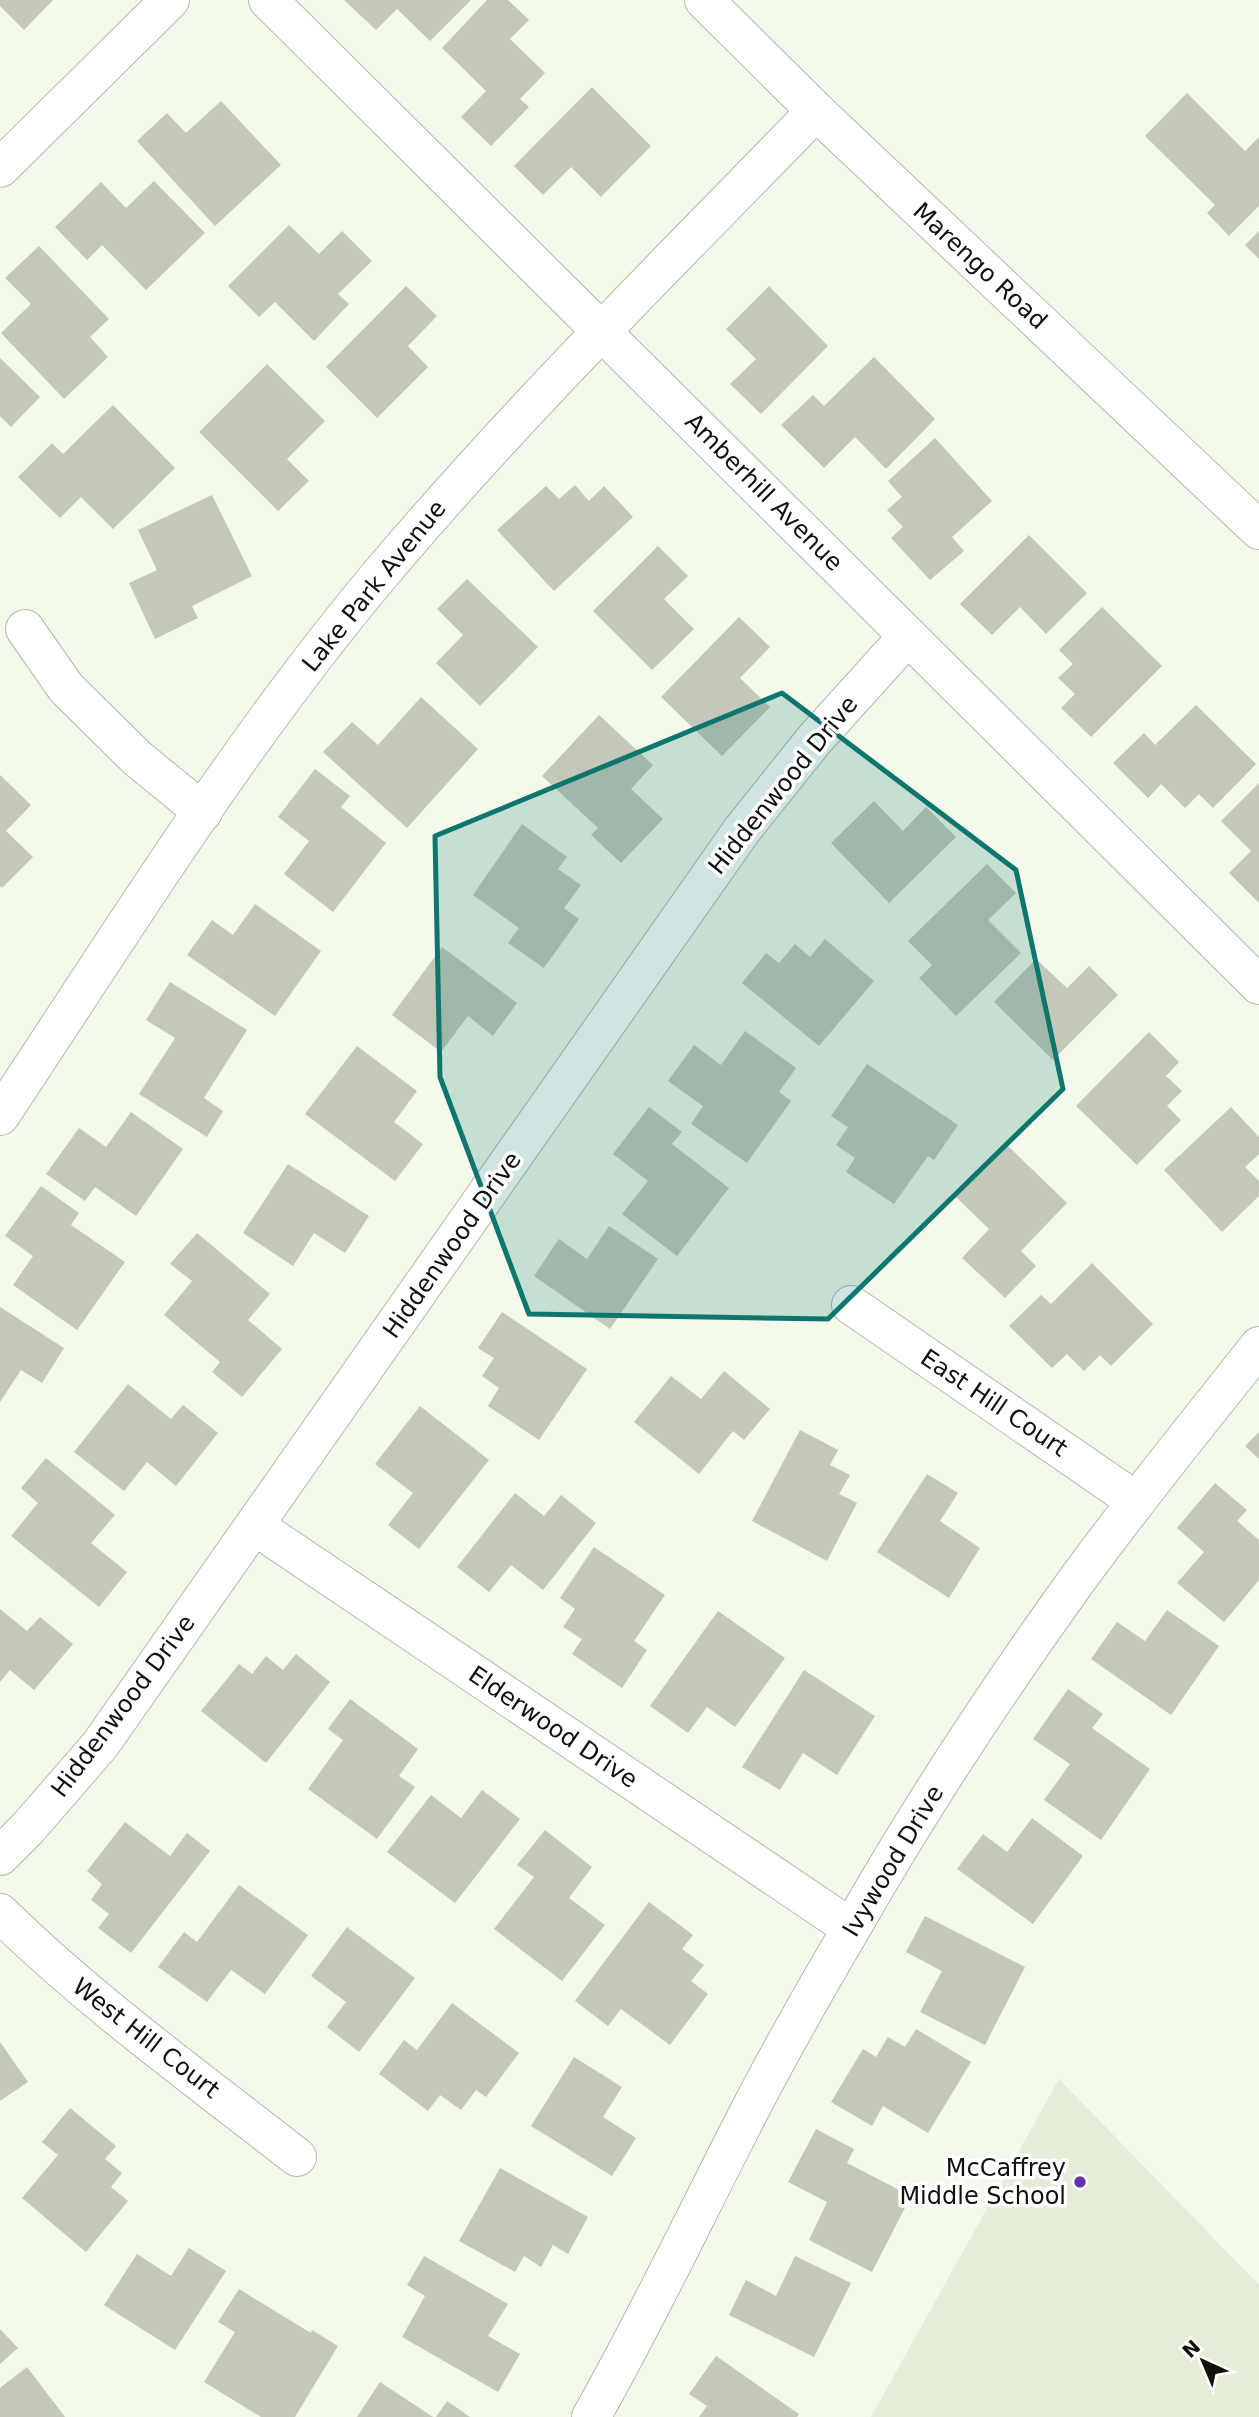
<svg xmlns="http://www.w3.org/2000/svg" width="1259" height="2417" font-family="'DejaVu Sans',sans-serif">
	<rect width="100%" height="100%" fill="#f3f9eb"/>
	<path fill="#e5edd8" d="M1059 2079 1259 2285V2417H871Z"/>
	<g fill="#c3c8ba">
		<path d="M0 0H53L24 30 0 6Z"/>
		<path d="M344 0H471L430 41 397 9 376 30Z"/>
		<path d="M487 0H508L529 20 510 39 545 73 520 99 529 107 491 146 461 117 486 91 442 48Z"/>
		<path d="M592 87 651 146 601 197 571 167 543 195 514 166Z"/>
		<path d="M1187 93 1245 151 1259 137V206L1229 236 1207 213 1215 205 1145 136Z"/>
		<path d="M221 101 281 165 215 226 137 141 167 113 186 133Z"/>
		<path d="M154 181 205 233 146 290 102 245 87 260 55 227 101 182 126 208Z"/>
		<path d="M289 225 319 254 342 231 372 261 338 294 349 304 314 341 275 302 259 317 228 286Z"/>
		<path d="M1259 231V259L1245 245Z"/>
		<path d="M39 246 109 319 90 337 108 357 64 399 1 333 31 304 5 278Z"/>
		<path d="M406 286 437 316 408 346 428 367 377 418 326 367Z"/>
		<path d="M769 286 828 346 761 414 730 384 756 359 726 329Z"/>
		<path d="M874 357 935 419 886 469 855 437 824 468 781 425 813 395 824 406Z"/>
		<path d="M0 358 40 397 11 427 0 416Z"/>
		<path d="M267 364 325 421 287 459 309 481 278 511 199 432Z"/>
		<path d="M113 405 175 468 113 529 81 497 60 518 18 477 52 443 63 454Z"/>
		<path d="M935 438 992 501 952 537 964 551 930 580 891 538 903 527 887 510 902 497 888 481Z"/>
		<path d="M575 485 589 501 604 486 633 517 554 591 497 530 546 486 559 499Z"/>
		<path d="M212 495 252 576 192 606 198 618 155 639 129 583 157 570 138 530Z"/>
		<path d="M1029 535 1087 593 1046 634 1020 607 992 635 960 604Z"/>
		<path d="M658 546 688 576 664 599 694 629 652 670 593 611Z"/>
		<path d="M467 579 538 647 480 706 436 663 463 635 437 609Z"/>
		<path d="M1102 607 1162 666 1091 737 1061 708 1075 694 1058 678 1073 664 1059 650Z"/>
		<path d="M739 617 770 647 740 678 770 707 722 756 661 697Z"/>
		<path d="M421 697 478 749 407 828 323 752 352 722 378 745Z"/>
		<path d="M1196 705 1256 764 1213 808 1199 794 1185 808 1161 784 1148 798 1113 763 1144 733 1155 745Z"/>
		<path d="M599 715 653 765 631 789 663 819 621 863 591 835 598 828 542 776Z"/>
		<path d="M315 769 350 796 341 807 386 843 333 912 284 874 309 841 278 817Z"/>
		<path d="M0 775 31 805 6 831 33 857 2 888 0 886Z"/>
		<path d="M1259 783V903L1229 873 1251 851 1221 821Z"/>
		<path d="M874 801 903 831 926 807 956 837 889 903 831 843Z"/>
		<path d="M522 824 567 857 558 869 581 885 564 908 579 919 544 968 508 943 519 928 473 895Z"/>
		<path d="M987 864 1016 893 988 920 1021 953 956 1016 919 978 932 965 908 941Z"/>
		<path d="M255 904 321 951 275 1016 187 955 212 920 233 935Z"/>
		<path d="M825 939 874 981 819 1046 742 983 766 953 779 963 795 944 810 957Z"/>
		<path d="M442 947 517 1003 493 1036 468 1016 441 1052 392 1015Z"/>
		<path d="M1036 959 1067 988 1089 966 1118 995 1053 1060 994 1002Z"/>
		<path d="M170 982 247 1030 204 1098 223 1111 207 1137 139 1094 175 1038 146 1020Z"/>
		<path d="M745 1031 796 1068 779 1092 791 1101 747 1163 691 1124 703 1106 668 1081 694 1045 721 1065Z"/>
		<path d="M1149 1032 1179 1062 1166 1076 1182 1091 1167 1106 1181 1120 1137 1165 1076 1106Z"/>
		<path d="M357 1046 417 1091 394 1122 423 1144 395 1181 305 1114Z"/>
		<path d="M867 1064 958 1125 934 1160 928 1156 894 1204 846 1172 855 1158 836 1145 848 1127 831 1116Z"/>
		<path d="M649 1107 682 1132 672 1144 729 1188 677 1256 622 1214 648 1181 613 1154Z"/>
		<path d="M1231 1107 1259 1137V1154L1245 1167 1259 1181V1196L1222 1232 1164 1170Z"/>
		<path d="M131 1112 183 1149 136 1216 95 1187 85 1201 46 1174 79 1128 106 1147Z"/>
		<path d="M1006 1144 1067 1203 1021 1251 1036 1266 1005 1298 962 1258 989 1229 956 1197Z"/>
		<path d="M288 1164 369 1216 345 1253 314 1233 293 1266 243 1233Z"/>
		<path d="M41 1186 79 1213 71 1225 125 1262 77 1330 13 1285 33 1256 5 1236Z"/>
		<path d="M609 1226 658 1259 610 1329 534 1276 559 1239 587 1259Z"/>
		<path d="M197 1233 270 1294 248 1320 282 1349 242 1397 212 1372 220 1362 164 1315 192 1281 170 1264Z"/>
		<path d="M1092 1263 1153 1324 1111 1366 1100 1355 1084 1371 1067 1354 1052 1368 1009 1326 1041 1295 1051 1304Z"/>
		<path d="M0 1307 64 1348 42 1383 21 1370 0 1402Z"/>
		<path d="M502 1312 587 1369 539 1440 488 1406 499 1388 482 1376 494 1358 478 1348Z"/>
		<path d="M724 1371 770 1409 744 1440 733 1431 699 1474 634 1422 671 1376 701 1399Z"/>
		<path d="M128 1384 171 1419 183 1405 218 1433 176 1486 147 1462 124 1491 74 1452Z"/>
		<path d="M420 1406 489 1460 419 1549 388 1525 413 1493 375 1464Z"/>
		<path d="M800 1430 838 1450 830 1465 850 1475 839 1494 857 1503 827 1561 752 1521Z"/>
		<path d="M1259 1432V1459L1245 1446Z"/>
		<path d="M46 1458 115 1515 91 1543 127 1572 99 1607 11 1536 38 1503 21 1488Z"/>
		<path d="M927 1474 958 1493 940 1521 980 1548 949 1598 877 1552Z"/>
		<path d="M1215 1483 1247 1510 1237 1521 1259 1540V1580L1224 1622 1177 1583 1204 1552 1177 1528Z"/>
		<path d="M515 1493 544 1516 561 1495 596 1523 543 1590 511 1565 489 1592 457 1567Z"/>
		<path d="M594 1547 665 1595 634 1641 647 1650 622 1688 572 1654 582 1639 563 1627 575 1609 560 1598Z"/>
		<path d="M0 1609 27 1631 40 1617 73 1644 34 1690 10 1670 0 1682Z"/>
		<path d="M1167 1610 1219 1646 1171 1715 1091 1659 1117 1622 1145 1641Z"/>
		<path d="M718 1611 785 1658 735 1727 707 1707 688 1733 650 1706Z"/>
		<path d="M296 1654 330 1682 266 1763 201 1711 239 1664 252 1674 266 1656 283 1670Z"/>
		<path d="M804 1670 875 1716 837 1775 803 1753 780 1790 742 1767Z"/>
		<path d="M1068 1689 1103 1714 1092 1728 1150 1769 1101 1840 1044 1800 1070 1764 1033 1739Z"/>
		<path d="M350 1699 418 1749 399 1776 415 1787 377 1839 308 1789 343 1740 328 1729Z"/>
		<path d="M482 1790 520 1819 455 1903 387 1852 431 1795 461 1818Z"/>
		<path d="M1032 1818 1083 1856 1033 1924 957 1869 983 1834 1007 1852Z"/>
		<path d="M125 1822 170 1856 187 1833 210 1851 131 1953 98 1928 109 1914 91 1900 102 1884 87 1871Z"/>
		<path d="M545 1830 592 1867 569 1898 605 1925 562 1981 494 1929 534 1877 517 1865Z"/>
		<path d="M239 1885 308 1935 265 1994 231 1970 207 2002 158 1967 184 1932 197 1942Z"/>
		<path d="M649 1902 693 1935 682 1949 704 1965 691 1981 708 1994 670 2045 621 2009 608 2026 575 2001Z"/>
		<path d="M925 1916 1025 1967 985 2045 920 2012 942 1971 906 1952Z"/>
		<path d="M347 1927 415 1978 359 2052 327 2027 346 2002 311 1976Z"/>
		<path d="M452 2003 519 2053 486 2097 476 2090 461 2110 440 2095 428 2111 379 2074 404 2040 417 2050Z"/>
		<path d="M916 2029 971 2062 928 2133 883 2106 872 2126 831 2102 863 2049 876 2057 888 2037 905 2047Z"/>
		<path d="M0 2042 28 2082 0 2101Z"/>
		<path d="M574 2057 622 2087 603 2117 636 2138 612 2176 531 2126Z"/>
		<path d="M70 2108 116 2146 105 2159 122 2173 111 2187 128 2201 86 2252 22 2198 58 2155 42 2142Z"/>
		<path d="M816 2129 854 2149 847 2163 911 2196 872 2272 809 2240 827 2202 788 2182Z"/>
		<path d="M500 2168 588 2217 568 2254 553 2245 541 2267 524 2256 515 2272 459 2241Z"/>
		<path d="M189 2248 226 2271 175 2350 104 2305 137 2254 171 2276Z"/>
		<path d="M424 2256 508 2304 488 2336 520 2354 498 2392 402 2337 425 2296 407 2285Z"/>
		<path d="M795 2256 851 2283 814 2357 729 2315 746 2280 776 2296Z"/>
		<path d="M239 2289 311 2333 312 2330 338 2346 295 2417H261L204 2382 235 2332 218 2322Z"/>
		<path d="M0 2329 18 2348 0 2364Z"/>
		<path d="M716 2356 799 2414 797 2417H699L707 2406 689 2394Z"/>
		<path d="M27 2367 65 2417H0V2388Z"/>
		<path d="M380 2382 433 2417H357Z"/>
		<path d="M447 2401 470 2417H436Z"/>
	</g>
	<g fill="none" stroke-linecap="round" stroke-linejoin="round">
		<g stroke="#b3b8aa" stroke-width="40">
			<g id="street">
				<path d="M268 0 1259 985"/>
				<path d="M704 0 816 111 1259 530"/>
				<path d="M0 168 170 0"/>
				<path d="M25 629 66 688 137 758 203 812"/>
				<path d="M0 1116C121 934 237 745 378 577 515 414 668 264 816 111"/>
				<path d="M851 1305 1136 1501"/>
				<path d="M255 1526 851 1928"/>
				<path d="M0 1856 28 1828 100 1745 742 830 814 740 908 636"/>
				<path d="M0 1913C92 2003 196 2078 297 2157"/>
				<path d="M591 2417C649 2315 698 2210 752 2106 783 2046 817 1987 851 1929 918 1811 993 1697 1072 1587 1131 1505 1196 1426 1259 1346"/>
			</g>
		</g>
		<use href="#street" stroke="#fff" stroke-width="38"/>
	</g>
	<path fill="#0f766e" fill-opacity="0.2" stroke="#0f766e" stroke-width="5" stroke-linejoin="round" d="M782 693 1016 870 1063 1089 828 1319 529 1314 440 1077 435 836Z"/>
	<circle fill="#6632a9" stroke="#fff" stroke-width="2.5" cx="1080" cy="2182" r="7"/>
	<g text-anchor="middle" stroke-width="7" stroke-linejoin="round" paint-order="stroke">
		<g font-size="24" fill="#0f110c" stroke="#fff">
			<text transform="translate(980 266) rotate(43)" y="8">Marengo Road</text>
			<text transform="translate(764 492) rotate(45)" y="8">Amberhill Avenue</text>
			<text transform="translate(374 586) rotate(-51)" y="8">Lake Park Avenue</text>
			<text transform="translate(783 785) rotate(-51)" y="8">Hiddenwood Drive</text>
			<text transform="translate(452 1245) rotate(-55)" y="8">Hiddenwood Drive</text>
			<text transform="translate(994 1403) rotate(34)" y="8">East Hill Court</text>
			<text transform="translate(123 1706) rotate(-53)" y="8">Hiddenwood Drive</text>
			<text transform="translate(553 1727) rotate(34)" y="8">Elderwood Drive</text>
			<text transform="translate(893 1861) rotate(-59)" y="8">Ivywood Drive</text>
			<text transform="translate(146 2038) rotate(38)" y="8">West Hill Court</text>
		</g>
		<g font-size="24" fill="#0f110c" stroke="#fff" text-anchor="end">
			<text x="1066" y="2176">McCaffrey<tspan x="1066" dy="28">Middle School</tspan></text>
		</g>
	</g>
	<g transform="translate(1203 2361) rotate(316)" stroke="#ffffff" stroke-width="5" paint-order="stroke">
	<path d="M0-5L12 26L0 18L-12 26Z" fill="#0f110c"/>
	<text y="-10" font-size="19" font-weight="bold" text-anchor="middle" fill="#0f110c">N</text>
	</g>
</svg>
